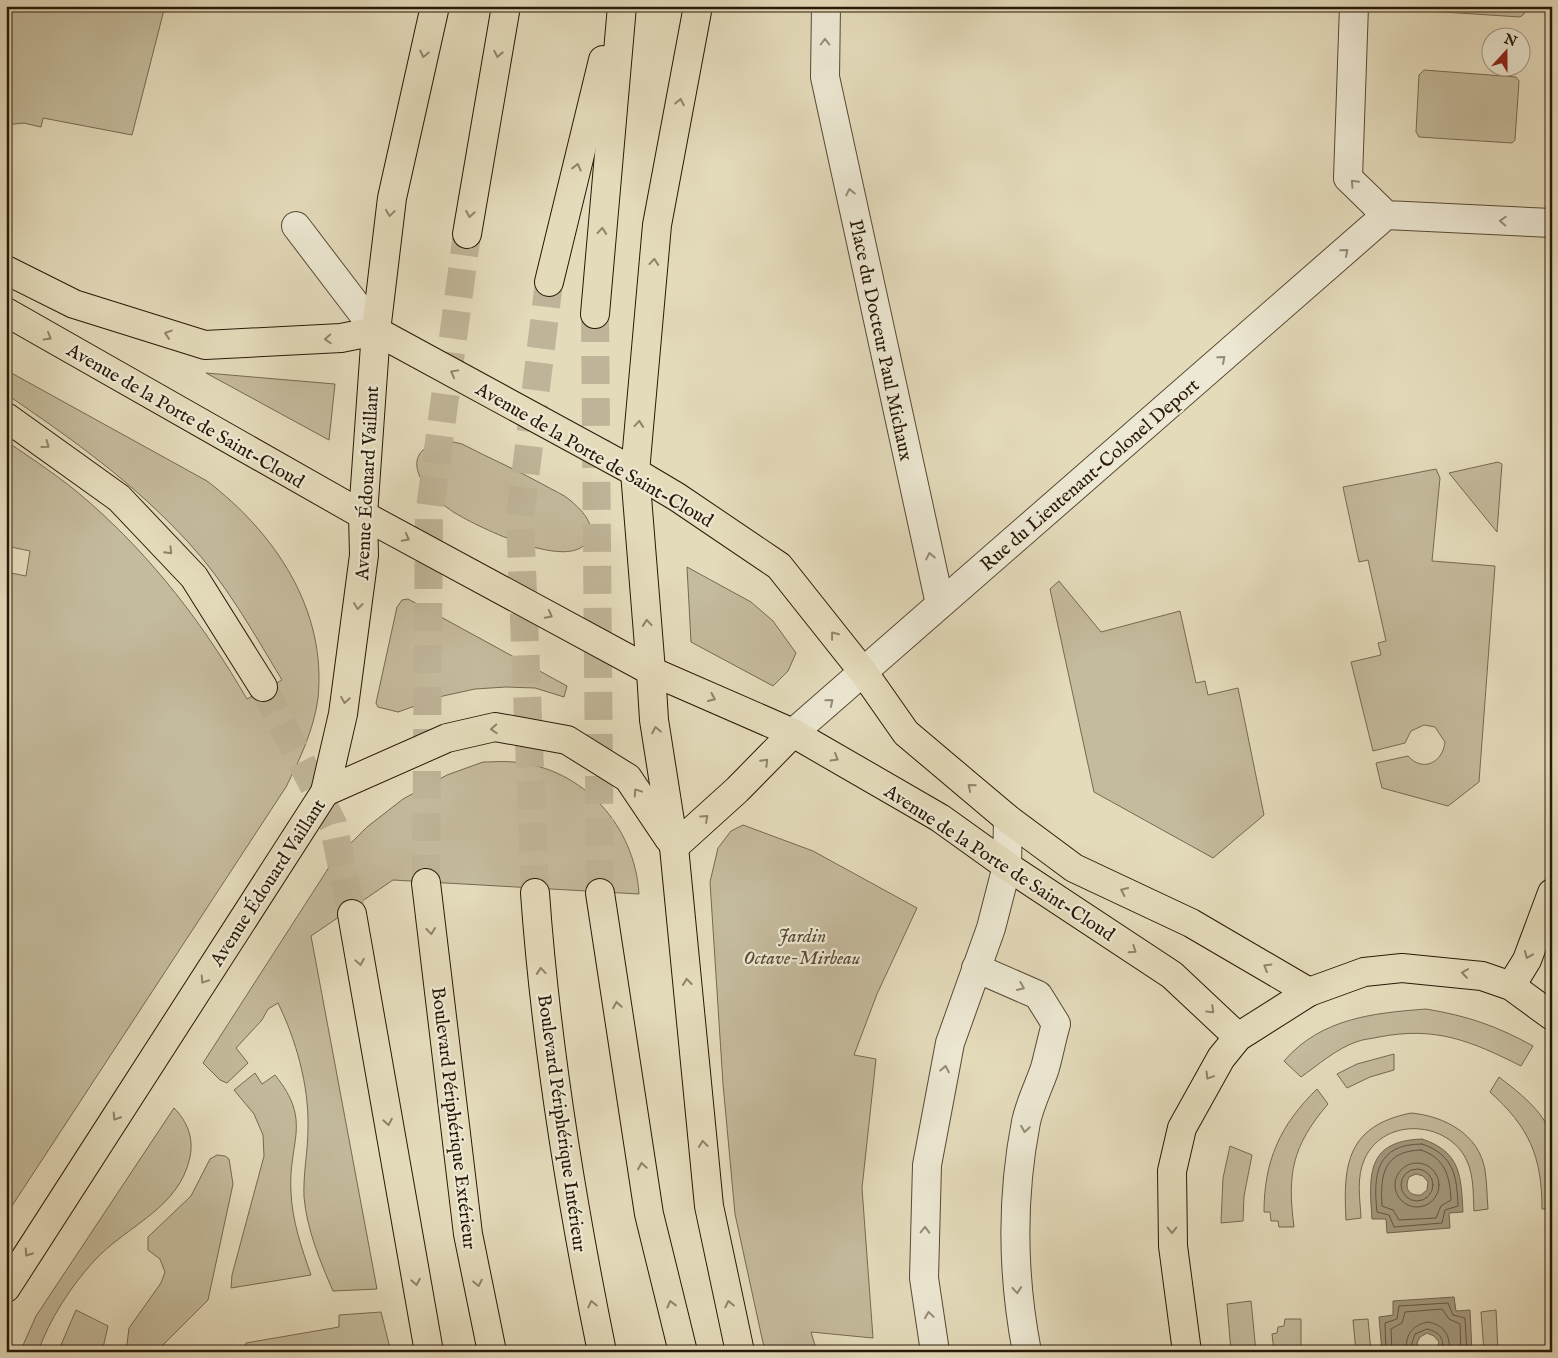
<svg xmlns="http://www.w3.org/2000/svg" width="1558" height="1358" font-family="'IM FELL English',serif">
	<rect width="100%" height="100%" fill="#e4dbbb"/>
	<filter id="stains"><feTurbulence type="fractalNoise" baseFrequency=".004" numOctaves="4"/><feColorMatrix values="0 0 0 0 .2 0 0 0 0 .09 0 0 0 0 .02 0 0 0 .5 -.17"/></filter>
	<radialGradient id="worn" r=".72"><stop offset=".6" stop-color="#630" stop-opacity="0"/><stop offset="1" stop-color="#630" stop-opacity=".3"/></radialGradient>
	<g fill="#c4ba9c" stroke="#766952">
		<path d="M6 6H165L132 135 43 118 41 127 24 123 6 125Z"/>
		<path d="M1525 6 1524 14 1520 17 1428 11 1424 7Z"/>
		<path d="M1424 70 1516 77 1519 81 1515 140 1512 143 1419 137 1416 132 1419 75Z"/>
		<path d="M6 370 207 481C274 532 327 609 318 698 314 729 300 759 286 787L6 1215V572L26 576 30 551 6 546V441C34 460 63 479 89 502 153 558 204 625 247 699L282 680C253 632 226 583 188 542 134 483 72 439 6 394Z"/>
		<path d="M206 373 335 384 329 440Z"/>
		<path d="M445 440 462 444C489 458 517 470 544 485 552 490 563 494 570 500 581 510 595 522 589 538 575 575 478 527 455 513 426 495 391 452 445 440Z"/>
		<path d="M1498 462 1502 464 1497 532 1449 473Z"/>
		<path d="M1436 469 1440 478 1432 561 1495 566 1479 782 1448 806 1382 788 1376 763 1408 756C1423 773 1443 762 1445 742L1435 727 1424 725 1411 731 1405 743 1373 751 1351 662 1381 655 1378 643 1386 641 1368 560 1359 562 1343 487Z"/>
		<path d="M687 567 751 602 773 621 796 653 788 671 773 686 691 642Z"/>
		<path d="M1059 581 1101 632 1180 611 1196 683 1205 681 1208 695 1238 688 1264 815 1213 858 1094 792 1050 589Z"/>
		<path d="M408 599 567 686 564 697 535 688 506 687 475 689 443 696 398 712 378 707 376 703 397 607 402 600Z"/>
		<path d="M483 762C493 762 504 761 514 762 584 768 635 827 639 894L393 880 311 936 377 1289 333 1291C320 1261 307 1230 304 1197 303 1174 308 1151 308 1128 309 1085 296 1040 278 1003L268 1009 262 1020 236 1048 248 1063 227 1083 220 1080 203 1063 333 861 367 827 403 799 447 775Z"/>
		<path d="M743 825 813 851 917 908 877 994 854 1055 876 1059 862 1188 873 1338 811 1332 817 1352H765L735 1214 723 1084 710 882 718 848 731 831Z"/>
		<path d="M1426 1009C1468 1016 1497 1026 1533 1046L1521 1066C1471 1041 1436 1026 1379 1037 1371 1039 1363 1039 1356 1042 1336 1049 1318 1065 1301 1077L1284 1061C1321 1018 1374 1013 1426 1009Z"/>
		<path d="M1394 1054V1070L1370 1077 1347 1088 1337 1074 1357 1064Z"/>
		<path d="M255 1073 262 1084 275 1075C313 1122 288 1141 291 1192 292 1221 302 1249 311 1275L231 1288 232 1275 264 1156 263 1135 254 1114 234 1090Z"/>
		<path d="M1499 1077C1518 1092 1543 1110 1551 1135 1555 1147 1552 1193 1552 1209H1542C1542 1156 1529 1127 1490 1092Z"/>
		<path d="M1317 1089 1328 1104C1292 1146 1287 1174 1294 1227H1279L1278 1221H1271L1270 1212H1264C1264 1161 1280 1125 1317 1089Z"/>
		<path d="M174 1108C187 1121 194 1138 190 1157 179 1209 127 1225 94 1261 71 1286 49 1320 38 1352H20L36 1316Z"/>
		<path d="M1411 1113C1444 1116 1479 1134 1485 1170 1487 1183 1487 1197 1488 1209L1474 1211C1473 1195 1474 1176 1467 1161 1449 1121 1385 1116 1365 1158 1356 1177 1360 1198 1361 1218L1346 1220C1343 1164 1347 1126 1411 1113Z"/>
		<path d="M1230 1146 1252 1155 1244 1196 1243 1221 1221 1223 1223 1178Z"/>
		<path d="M217 1155 225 1156 229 1159 233 1184 208 1300 156 1352H126L129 1328 161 1283 165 1272 160 1259 148 1250V1237L191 1196 210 1159Z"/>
		<path d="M1251 1301 1256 1352H1231L1227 1304Z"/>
		<path d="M1552 1303V1352H1551L1548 1304Z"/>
		<path d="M76 1310 108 1326 102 1352H58Z"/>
		<path d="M1496 1310 1498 1352H1484L1481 1312Z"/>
		<path d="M381 1312 391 1352H243L246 1343 339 1327V1315Z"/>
		<path d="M1285 1319H1301V1352H1274L1272 1334 1277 1333 1278 1327 1284 1326Z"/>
		<path d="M1368 1319 1371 1352H1356L1353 1320Z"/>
	</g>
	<g fill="#a4997e" stroke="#73654e" fill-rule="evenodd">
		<path d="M1422 1139C1461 1152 1461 1176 1463 1212L1449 1213 1450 1228 1387 1233 1386 1219H1372C1369 1175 1366 1141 1422 1139ZM1416 1174 1423 1176 1428 1182 1427 1190 1421 1195C1409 1196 1404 1189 1409 1177Z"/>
		<path d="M1454 1297 1456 1311 1470 1310 1472 1352H1435L1439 1342 1434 1336 1427 1333 1420 1337 1417 1343 1419 1352H1382L1379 1317 1393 1315V1301Z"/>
	</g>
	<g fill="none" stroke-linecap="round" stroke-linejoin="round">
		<g stroke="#665842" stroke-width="1">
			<path d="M1422 1144C1454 1155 1457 1176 1458 1206L1445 1210 1442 1223 1394 1227 1389 1215 1377 1212C1373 1175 1376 1144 1422 1144Z"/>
			<path d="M1421 1150C1445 1158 1450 1176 1451 1200L1441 1206 1436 1218 1399 1220 1393 1210 1382 1206C1380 1174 1384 1151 1421 1150Z"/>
			<circle cx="1417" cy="1185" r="22"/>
			<circle cx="1417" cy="1185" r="16"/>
			<path d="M1386 1352 1385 1323 1397 1319 1399 1306 1448 1303 1453 1315 1465 1318 1467 1352"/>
			<path d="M1392 1352 1391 1329 1402 1323 1405 1312 1442 1309 1449 1319 1460 1324 1461 1352"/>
			<path d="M1407 1352C1404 1336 1412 1325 1428 1322 1444 1325 1451 1335 1449 1352"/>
			<path d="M1413 1352 1412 1343 1415 1334 1427 1329C1440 1332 1445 1339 1442 1352"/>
		</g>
		<g stroke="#bfb497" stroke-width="28" stroke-dasharray="28 14" stroke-linecap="butt">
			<path d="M595 314 600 893"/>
			<path d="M263 687 333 824 352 914"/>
			<path d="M426 883 429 516 467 234"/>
			<path d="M535 893 520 519 549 282"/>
		</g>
		<g stroke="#584934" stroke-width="30">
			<g id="minor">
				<path d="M826 6 825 77 940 604"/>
				<path d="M1354 6 1348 178 1386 215 1552 223"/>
				<path d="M296 226 376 331"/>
				<path d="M793 733 1386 215"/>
				<path d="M976 968 1038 995 1056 1024C1052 1038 1049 1053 1045 1068 1039 1086 1030 1103 1026 1122 1011 1199 1012 1274 1027 1352"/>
				<path d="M935 1352 924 1278 927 1165 950 1043 991 928 1007 866 1008 819"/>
			</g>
		</g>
		<g stroke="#291807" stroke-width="30">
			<g id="major">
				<path d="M6 270 74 304 205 345 341 338 376 331 635 472 677 497 779 566 864 673 906 733 1008 819 1074 868 1191 923 1309 992"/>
				<path d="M6 312 363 515 651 671 793 733 940 818 1007 866 1172 975 1238 1037"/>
				<path d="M635 472 651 671"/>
				<path d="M1511 986 1527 960 1552 893"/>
				<path d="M6 1288 325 792 343 714 364 555 363 515 376 331"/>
				<path d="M1187 1352 1173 1246 1172 1171 1182 1128 1221 1058 1238 1037 1309 992 1364 972 1402 968 1482 976 1511 986 1552 1016"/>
			</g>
		</g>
		<g stroke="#291807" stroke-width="30">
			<g id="highway">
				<path d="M467 234 506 6"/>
				<path d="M549 282 603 60"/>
				<path d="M595 314 622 6"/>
				<path d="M376 331 392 198 435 6"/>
				<path d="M6 417 119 498 194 577 263 687"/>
				<path d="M635 472 657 225 698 6"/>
				<path d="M651 671 654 720 674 847 709 1206 740 1352"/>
				<path d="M325 792 447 738 495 727 567 740 628 778 669 839"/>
				<path d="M674 847 737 790 793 733"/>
				<path d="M426 883 468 1234 492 1352"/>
				<path d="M535 893C546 1047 571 1200 602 1352"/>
				<path d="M600 893 649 1214 683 1352"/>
				<path d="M352 914 429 1352"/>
			</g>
		</g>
		<use href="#minor" stroke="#ede8d3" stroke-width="28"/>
		<use href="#major" stroke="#e4dbbb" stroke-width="28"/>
		<use href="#highway" stroke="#e4dbbb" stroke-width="28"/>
	</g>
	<defs><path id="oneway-chevron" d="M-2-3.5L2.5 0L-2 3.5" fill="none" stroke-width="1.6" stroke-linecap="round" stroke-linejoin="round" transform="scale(1.25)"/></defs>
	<g stroke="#958a77">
		<use href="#oneway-chevron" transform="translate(825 42) rotate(-90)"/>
		<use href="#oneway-chevron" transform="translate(1354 183) rotate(-133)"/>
		<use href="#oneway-chevron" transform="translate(850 192) rotate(-102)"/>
		<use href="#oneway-chevron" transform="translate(1503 221) rotate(-177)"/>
		<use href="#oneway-chevron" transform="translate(1345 252) rotate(-41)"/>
		<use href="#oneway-chevron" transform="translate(1222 359) rotate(-41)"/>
		<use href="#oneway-chevron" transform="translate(930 556) rotate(-102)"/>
		<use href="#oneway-chevron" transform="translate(830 702) rotate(-40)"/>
		<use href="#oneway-chevron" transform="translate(1021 987) rotate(23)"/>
		<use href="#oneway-chevron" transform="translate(945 1069) rotate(-79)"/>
		<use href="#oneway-chevron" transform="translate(1025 1129) rotate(99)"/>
		<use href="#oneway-chevron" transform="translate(925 1230) rotate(-88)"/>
		<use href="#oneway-chevron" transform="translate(1017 1290) rotate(85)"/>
		<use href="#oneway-chevron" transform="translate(929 1315) rotate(-98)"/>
	</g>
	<g stroke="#90836a">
		<use href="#oneway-chevron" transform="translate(424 54) rotate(103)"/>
		<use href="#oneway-chevron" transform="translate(498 54) rotate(100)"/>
		<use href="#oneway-chevron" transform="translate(680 102) rotate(-79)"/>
		<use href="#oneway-chevron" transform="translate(577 167) rotate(-76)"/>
		<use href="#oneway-chevron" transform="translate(390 213) rotate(98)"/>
		<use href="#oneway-chevron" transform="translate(470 214) rotate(100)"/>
		<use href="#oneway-chevron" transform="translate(602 231) rotate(-85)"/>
		<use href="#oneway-chevron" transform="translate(654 262) rotate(-85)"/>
		<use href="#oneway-chevron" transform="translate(168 334) rotate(-162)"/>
		<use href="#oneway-chevron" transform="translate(48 337) rotate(30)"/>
		<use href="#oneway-chevron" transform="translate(328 339) rotate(177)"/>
		<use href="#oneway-chevron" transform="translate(454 373) rotate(-151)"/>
		<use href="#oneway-chevron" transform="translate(639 424) rotate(-85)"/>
		<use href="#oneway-chevron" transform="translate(46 445) rotate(36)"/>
		<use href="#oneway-chevron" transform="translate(406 538) rotate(28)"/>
		<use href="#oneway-chevron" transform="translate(169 551) rotate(46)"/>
		<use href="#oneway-chevron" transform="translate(358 606) rotate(97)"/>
		<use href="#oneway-chevron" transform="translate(549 615) rotate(28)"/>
		<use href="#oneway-chevron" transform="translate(647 623) rotate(-95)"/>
		<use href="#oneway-chevron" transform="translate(834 635) rotate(-128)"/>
		<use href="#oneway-chevron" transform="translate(712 698) rotate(24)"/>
		<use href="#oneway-chevron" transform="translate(345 700) rotate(99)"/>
		<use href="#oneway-chevron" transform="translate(494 729) rotate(177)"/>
		<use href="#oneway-chevron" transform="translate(656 730) rotate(-101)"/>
		<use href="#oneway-chevron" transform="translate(835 758) rotate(30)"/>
		<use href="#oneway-chevron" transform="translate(765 762) rotate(-45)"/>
		<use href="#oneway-chevron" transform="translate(971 787) rotate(-140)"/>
		<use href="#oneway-chevron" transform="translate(637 792) rotate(-124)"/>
		<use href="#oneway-chevron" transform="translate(705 818) rotate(-42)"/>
		<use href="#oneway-chevron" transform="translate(1124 891) rotate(-155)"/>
		<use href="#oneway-chevron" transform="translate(431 931) rotate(83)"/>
		<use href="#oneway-chevron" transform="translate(1133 950) rotate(34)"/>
		<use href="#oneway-chevron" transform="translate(1528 955) rotate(112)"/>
		<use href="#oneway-chevron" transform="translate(360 962) rotate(80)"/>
		<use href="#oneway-chevron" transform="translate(1267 967) rotate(-149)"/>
		<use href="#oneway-chevron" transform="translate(541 971) rotate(-95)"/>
		<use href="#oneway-chevron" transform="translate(1465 973) rotate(-172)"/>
		<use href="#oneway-chevron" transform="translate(204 980) rotate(123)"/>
		<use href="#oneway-chevron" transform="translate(687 982) rotate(-96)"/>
		<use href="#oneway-chevron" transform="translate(617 1005) rotate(-99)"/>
		<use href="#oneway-chevron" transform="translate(1211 1010) rotate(44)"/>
		<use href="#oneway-chevron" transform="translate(1209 1076) rotate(121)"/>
		<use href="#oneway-chevron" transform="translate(116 1117) rotate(123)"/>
		<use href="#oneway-chevron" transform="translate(388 1122) rotate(80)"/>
		<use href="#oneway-chevron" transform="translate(703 1144) rotate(-96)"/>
		<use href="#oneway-chevron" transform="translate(642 1166) rotate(-99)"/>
		<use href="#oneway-chevron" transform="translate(1172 1230) rotate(90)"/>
		<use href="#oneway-chevron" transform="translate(28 1253) rotate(123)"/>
		<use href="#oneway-chevron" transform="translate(416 1282) rotate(80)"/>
		<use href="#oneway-chevron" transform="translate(478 1283) rotate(79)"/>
		<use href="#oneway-chevron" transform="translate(592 1304) rotate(-102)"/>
		<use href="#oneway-chevron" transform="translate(671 1304) rotate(-104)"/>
		<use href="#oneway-chevron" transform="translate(729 1304) rotate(-102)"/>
	</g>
	<g text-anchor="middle" stroke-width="4.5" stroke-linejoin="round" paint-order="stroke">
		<g font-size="19" fill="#291807" stroke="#ede8d3">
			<text transform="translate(882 340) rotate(78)" y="7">Place du Docteur Paul Michaux</text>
			<text transform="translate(186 415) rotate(30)" y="7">Avenue de la Porte de Saint-Cloud</text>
			<text transform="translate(595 454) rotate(30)" y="7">Avenue de la Porte de Saint-Cloud</text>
			<text transform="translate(1089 474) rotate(-41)" y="7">Rue du Lieutenant-Colonel Deport</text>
			<text transform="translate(366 483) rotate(-87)" y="7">Avenue Édouard Vaillant</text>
			<text transform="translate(1000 862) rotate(33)" y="7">Avenue de la Porte de Saint-Cloud</text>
			<text transform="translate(267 882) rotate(-57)" y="7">Avenue Édouard Vaillant</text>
			<text transform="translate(455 1118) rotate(83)" y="7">Boulevard Périphérique Extérieur</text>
			<text transform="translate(563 1123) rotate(82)" y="7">Boulevard Périphérique Intérieur</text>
		</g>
		<g font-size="19" font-style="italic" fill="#584934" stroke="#ede8d3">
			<text x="802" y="942">Jardin<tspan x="802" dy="22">Octave-Mirbeau</tspan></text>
		</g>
	</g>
	<rect width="1558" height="1358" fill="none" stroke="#e4dbbb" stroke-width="25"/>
	<rect x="8" y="8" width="1543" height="1343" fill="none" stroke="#291807" stroke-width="2.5"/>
	<rect x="12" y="12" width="1533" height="1333" fill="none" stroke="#291807"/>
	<g transform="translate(1506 52) rotate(21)"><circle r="24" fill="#ede8d3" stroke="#9f9581"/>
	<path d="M0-4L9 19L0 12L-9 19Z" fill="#8f2418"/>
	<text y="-8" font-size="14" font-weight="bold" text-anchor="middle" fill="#291807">N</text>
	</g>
	<rect width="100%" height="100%" filter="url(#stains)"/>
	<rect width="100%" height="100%" fill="url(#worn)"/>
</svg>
